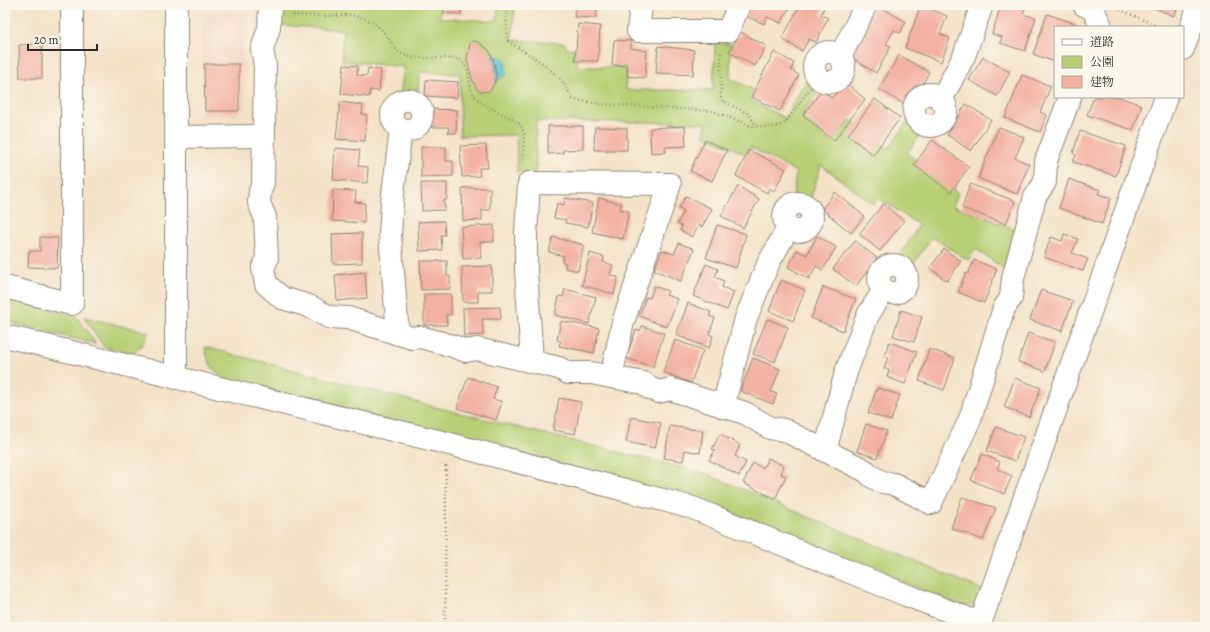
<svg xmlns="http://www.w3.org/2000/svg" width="1210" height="632" font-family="Alegreya,'Noto Serif JP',serif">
	<rect width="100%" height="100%" fill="#fbf7ec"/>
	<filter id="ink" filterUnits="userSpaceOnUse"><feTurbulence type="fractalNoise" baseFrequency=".025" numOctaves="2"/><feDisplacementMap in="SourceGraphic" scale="8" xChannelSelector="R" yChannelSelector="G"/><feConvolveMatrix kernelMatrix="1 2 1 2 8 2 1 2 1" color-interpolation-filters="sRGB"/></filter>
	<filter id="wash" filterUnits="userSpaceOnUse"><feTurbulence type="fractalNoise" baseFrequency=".012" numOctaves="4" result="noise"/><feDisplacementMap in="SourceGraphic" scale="16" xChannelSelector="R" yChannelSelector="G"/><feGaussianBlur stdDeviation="0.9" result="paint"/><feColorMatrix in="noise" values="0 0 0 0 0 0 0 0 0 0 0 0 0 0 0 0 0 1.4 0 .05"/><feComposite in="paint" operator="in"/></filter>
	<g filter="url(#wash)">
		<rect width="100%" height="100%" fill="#f4e2c7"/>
		<path fill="#f3d4bf" d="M203 12H249L248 29 242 47 246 64 245 107 236 116H202Z"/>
		<g fill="#b7cf74" stroke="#717d50">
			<path d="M280 5H312L327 7V5H440V18L497 21 498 5H515L512 40 565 43V48L578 49 577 67H626V90H713L715 43 731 44 730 78 756 91 751 101 785 118 808 77 812 82 821 88 801 116 831 142 851 120 888 149 908 121 912 126 921 133 907 153 958 193 953 206 1015 229 1004 269 976 249 968 260 932 237 912 266 899 257 919 225 878 198 873 204 821 165 810 201 805 198 793 197 796 172 750 147 746 154 703 135 707 123 536 121V173L517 172 516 135 460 136V74L420 72 417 97 406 94 400 95 404 67 342 61 343 30 278 25Z"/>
			<path d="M5 298 76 316 96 344 5 321Z"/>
			<path d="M84 317 148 332C146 342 140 347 133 354L104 347Z"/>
			<path d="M205 347 451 411 704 473 983 590C979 602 975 606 962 606L704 502 225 379C211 369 208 363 205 347Z"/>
		</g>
		<path fill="#58c3d3" stroke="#42777f" d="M491 55 505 59 507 74 495 82C497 72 496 64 491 55Z"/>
		<g id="blocks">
			<g fill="#f3b1a2">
				<path d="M445 5H473L472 9 462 8 461 14 444 13Z"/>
				<path d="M576 5H611V8L597 7 596 18 574 17Z"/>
				<path d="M748 5H791L781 23 767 17 764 24 743 15Z"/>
				<path d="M800 5H821L824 7 821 15 828 18 816 42 809 39 802 51 782 39Z"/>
				<path d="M877 5 906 22 900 33 894 30 886 44 891 46 876 73 846 54Z"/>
				<path d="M921 5 947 16 940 34 950 38 941 62 905 48Z"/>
				<path d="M1001 5H1026L1023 14 1036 18 1025 51 1000 43 1002 37 992 34Z"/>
				<path d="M1147 5H1179L1174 16Z"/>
				<path d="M1047 14 1077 24 1076 27H1055V62L1033 54Z"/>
				<path d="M578 24 600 26 598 61H575Z"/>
				<path d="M741 32 766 46 755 66 729 52Z"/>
				<path d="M614 40 631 41V48L647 51 645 78 627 76 628 66 612 65Z"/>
				<path d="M474 41 478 42 489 50 494 62 496 75 495 82 490 91 481 92 477 89 472 79 467 59 470 43Z"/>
				<path d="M42 44V78H20L19 45Z"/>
				<path d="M658 46 694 50 693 75 656 73Z"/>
				<path d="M774 52 794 63 791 70 799 75 780 111 751 97Z"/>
				<path d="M899 55 929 72 910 108 879 89Z"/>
				<path d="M983 57 1010 72 997 96 969 80Z"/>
				<path d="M204 64H239V111H205Z"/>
				<path d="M344 65 358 66 357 75 367 76 368 68 381 70 379 91 370 90 369 97 341 94Z"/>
				<path d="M1022 75 1051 86 1040 112 1047 115 1040 132 1005 118Z"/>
				<path d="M426 80 458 82 457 98 425 96Z"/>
				<path d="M845 82 865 99 834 141 803 115 822 90 832 98Z"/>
				<path d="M1094 97H1119L1142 105 1133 130 1087 115Z"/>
				<path d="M875 99 900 118 873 155 848 135Z"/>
				<path d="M340 102 363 105 362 114 367 115 365 141 336 139Z"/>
				<path d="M966 104 991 120 971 151 947 135Z"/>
				<path d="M431 109 457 110 456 133H448L449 127H430Z"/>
				<path d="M548 126H583V149L563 150V153L548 154Z"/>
				<path d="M685 126 686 146 665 147 666 152 651 153 650 128Z"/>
				<path d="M595 127 627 128V150H594Z"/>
				<path d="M999 127 1024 137 1015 158 1029 164 1017 194 978 178Z"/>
				<path d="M1080 131 1126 146 1116 176 1073 162 1076 155 1073 153Z"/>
				<path d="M705 140 727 150 712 181 690 171Z"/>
				<path d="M932 140 969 167 951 192 914 165Z"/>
				<path d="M486 145 488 168H479L480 176 462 177 460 146Z"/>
				<path d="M421 147H446V161H453V176L421 177Z"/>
				<path d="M335 148 360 150 358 166 368 167 367 183 333 180Z"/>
				<path d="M749 150 786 169 774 191 769 188 767 193 736 176Z"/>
				<path d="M1069 179 1100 190 1098 194 1111 198 1102 224 1059 208Z"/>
				<path d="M421 183H447V200H444L445 210 422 211Z"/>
				<path d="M970 184 1015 201 1006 224 962 208Z"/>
				<path d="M738 186 759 199 743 228 721 216Z"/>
				<path d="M462 188H490V210H482V220L463 221Z"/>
				<path d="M333 190 356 191 355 202 365 203 364 223 332 221Z"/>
				<path d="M835 192 864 216 851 233 822 209Z"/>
				<path d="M686 196 712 209 702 227 699 225 692 237 680 230 682 226 677 224 684 211 679 208Z"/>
				<path d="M565 198 593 203 588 227 565 223 566 220 554 218 557 203 564 205Z"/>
				<path d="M599 198 622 204 620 209 629 211 623 239 592 232Z"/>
				<path d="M883 204 904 221 880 251 859 234Z"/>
				<path d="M444 221 445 235H441L442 250 419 251 418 222Z"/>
				<path d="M494 225V242H480L481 258 463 259 461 227Z"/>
				<path d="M717 225 746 234 736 268 706 258Z"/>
				<path d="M362 233V263L333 264 332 234Z"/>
				<path d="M1064 234 1078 239 1072 253 1088 259 1083 271 1044 257 1051 237 1062 241Z"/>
				<path d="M817 236 836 247 823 270 816 266 809 279 788 267 797 250 807 255Z"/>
				<path d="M40 237 58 238 57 268 28 267 29 251H40Z"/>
				<path d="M553 237 584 245 578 271 565 268 566 263 562 262 564 256 549 252Z"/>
				<path d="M855 241 877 258 856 286 833 269Z"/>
				<path d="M679 243 694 249 681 281 654 270 662 250 674 254Z"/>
				<path d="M944 249 961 261 947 281 930 268Z"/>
				<path d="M590 253 604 257 603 262 613 265 610 275 618 277 614 294 582 285Z"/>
				<path d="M974 260 997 269 984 303 958 292 966 273 968 274Z"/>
				<path d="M420 261H447V276H450V289L421 290Z"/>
				<path d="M706 264 718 269 715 277 724 281 722 287 734 292 727 310 693 296Z"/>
				<path d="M492 266V291H478V302H463L462 267Z"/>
				<path d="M365 272 367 298 337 301 335 275Z"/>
				<path d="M781 280 805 290 793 321 769 311Z"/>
				<path d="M654 286 668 291 666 295 678 299 667 327 639 316 646 297 650 298Z"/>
				<path d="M823 287 856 299 843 331 811 318Z"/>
				<path d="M565 289 596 297 589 324 555 315 559 296 563 297Z"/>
				<path d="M1041 290 1073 301 1062 331 1030 320Z"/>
				<path d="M424 294H451V315H446L447 325H424Z"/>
				<path d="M688 303 711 312 709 316 715 318 709 334 713 336 709 348 676 335Z"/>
				<path d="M500 307 501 319H482L483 335 464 336 463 308Z"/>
				<path d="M901 310 922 317 914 342 893 336Z"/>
				<path d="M767 319 788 327 775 362 753 354Z"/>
				<path d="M561 321 599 328 594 353 559 346 561 341 557 340Z"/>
				<path d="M642 326 664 333 653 367 626 358 636 330 640 331Z"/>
				<path d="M1028 333 1055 342 1045 371 1018 362Z"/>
				<path d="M675 340 703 350 691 383 663 372Z"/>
				<path d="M889 342 917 352 905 384 887 377 889 370 884 368 888 358 884 356Z"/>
				<path d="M929 349 955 358 944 390 919 381Z"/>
				<path d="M753 358 780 369 771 392 777 394 773 404 740 391Z"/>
				<path d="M468 377 497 387 493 399 502 402 496 420 457 408Z"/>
				<path d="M1015 378 1041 388 1029 417 1004 407Z"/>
				<path d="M877 388 900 395 891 421 868 413Z"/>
				<path d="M559 398 581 402 575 434 553 430Z"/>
				<path d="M631 417 661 423 655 448 626 442Z"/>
				<path d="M866 424 887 431 877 458 857 451Z"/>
				<path d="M670 426 703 431 700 453 685 450 683 461 664 458Z"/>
				<path d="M996 427 1024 437 1015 461 987 451Z"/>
				<path d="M720 434 740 445 735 456 746 462 739 476 709 460 715 450 712 449Z"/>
				<path d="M982 454 1000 462 997 469 1012 476 1004 494 971 480Z"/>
				<path d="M768 458 784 466 781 474 786 476 775 499 743 483 753 463 763 468Z"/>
				<path d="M962 497 996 508 983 540 951 528Z"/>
			</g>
		</g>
	</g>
	<g filter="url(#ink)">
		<use href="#blocks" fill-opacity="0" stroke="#908679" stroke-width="1"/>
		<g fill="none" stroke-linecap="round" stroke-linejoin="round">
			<g stroke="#908679" stroke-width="24">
				<g id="minor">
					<path d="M270 5 269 28 262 49 265 66 263 183 260 191 259 203 265 217 267 259 263 268 266 284 282 298 309 306 329 317 348 318 412 338 420 337 453 346 466 351 477 349 559 368 568 373H591L611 377 644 383 649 388 659 392 670 389 745 413 770 428 784 430 866 471 871 476 882 482 894 484 931 503 970 419 1004 308 1011 298 1013 278 1035 197 1045 182 1046 161 1070 97"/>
					<path d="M641 5 638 31H728L739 5"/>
					<path d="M1084 5 1093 9 1100 24 1099 27"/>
					<path d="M1183 49 1199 5"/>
					<circle cx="829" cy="67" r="15"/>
					<path d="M840 57 866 5"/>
					<circle cx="930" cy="110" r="16"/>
					<path d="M941 100 964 56 982 5"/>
					<circle cx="407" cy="115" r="15"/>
					<path d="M176 137 264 136"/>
					<circle cx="798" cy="217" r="14"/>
					<circle cx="893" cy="279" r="14"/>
					<path d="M5 287 72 304V5"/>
					<path d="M398 334 390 235 392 202 401 129"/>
					<path d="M5 336 446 443 693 508 906 595 980 623"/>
					<path d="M532 361 526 271V233L529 183 670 184 623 322 611 377"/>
					<path d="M176 378V5"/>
					<path d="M723 407 746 318 768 264 788 228"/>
					<path d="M825 451 846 372 868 315 884 290"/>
					<path d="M979 627 1166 97"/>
				</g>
			</g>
			<g stroke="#908679" stroke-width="2.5" stroke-dasharray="1 3" stroke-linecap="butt">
				<path d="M508 5 506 16 508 41 544 64 562 81 573 99 599 104 713 111 751 126 774 127 785 123 818 78"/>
				<path d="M1120 10 1160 27"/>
				<path d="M293 15 324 16 350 15 360 17 372 22 382 30 399 53 412 58H454L462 61 467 69 471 89 475 97 487 106 514 120 521 125 524 134 523 162"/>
				<path d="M721 53V100L749 114 756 126"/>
				<path d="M445 627 446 466"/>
			</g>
			<use href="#minor" stroke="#fff" stroke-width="22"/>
		</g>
	</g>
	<rect width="1210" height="632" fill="none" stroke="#fbf7ec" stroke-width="20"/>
	<rect x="1054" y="26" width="130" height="72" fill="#fbf7ec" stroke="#a8a59f"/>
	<rect x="1062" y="39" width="20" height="6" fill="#ffffff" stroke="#a8a59f"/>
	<text x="1090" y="46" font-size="12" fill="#2b2b2b">道路</text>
	<rect x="1062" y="56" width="20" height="12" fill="#b7cf74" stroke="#a8a59f"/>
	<text x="1090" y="66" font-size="12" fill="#2b2b2b">公園</text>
	<rect x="1062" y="76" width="20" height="12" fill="#f3b1a2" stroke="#a8a59f"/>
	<text x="1090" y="86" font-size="12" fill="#2b2b2b">建物</text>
	<path d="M28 44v6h69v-6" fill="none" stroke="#2b2b2b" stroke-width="2"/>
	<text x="34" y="44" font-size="12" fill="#2b2b2b" stroke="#fbf7ec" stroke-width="3" paint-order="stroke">20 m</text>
</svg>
